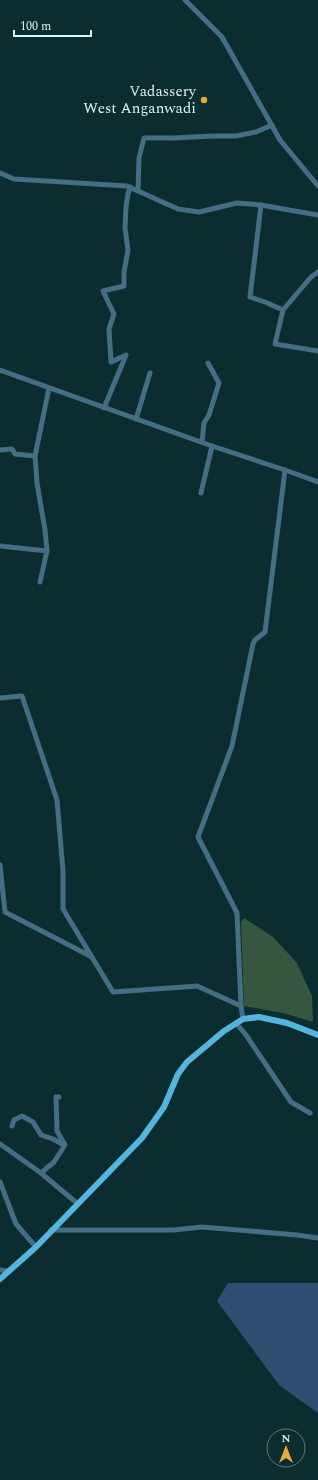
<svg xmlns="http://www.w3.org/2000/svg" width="318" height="1480" font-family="Spectral,serif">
	<rect width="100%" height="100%" fill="#0c2d30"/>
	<path fill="#365640" d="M244 918 273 937 297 963 312 996 313 1022 283 1013 244 1006 241 922Z"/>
	<path fill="#324c71" d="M228 1283H318V1413L279 1385 217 1301Z"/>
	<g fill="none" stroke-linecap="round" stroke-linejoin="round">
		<g stroke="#436e84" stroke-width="5">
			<path d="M185 0 222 37 280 140 318 186"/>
			<path d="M0 173 14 179 127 186 178 209 199 212 237 203 261 205 318 215"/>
			<path d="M138 191 139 158 144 138H173L213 136H236L256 132 272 125"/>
			<path d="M261 205 250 297 265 302 283 310"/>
			<path d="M318 272 311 277 283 310 275 344 318 351"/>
			<path d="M0 370 212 446 285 470 318 482"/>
			<path d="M104 408 126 355 111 362 109 329 114 314 103 291 124 286V272L128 250 125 228 126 207 128 194 130 187"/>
			<path d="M136 419 150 373"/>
			<path d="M202 442 204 423 209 415 219 383 208 363"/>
			<path d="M0 450 12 449 15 454 35 456 37 483 45 530 47 551 40 582"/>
			<path d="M35 456 49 388"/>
			<path d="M201 493 212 446"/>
			<path d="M0 546 47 551"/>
			<path d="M0 698 22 696 57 800 63 871V909L113 992 197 986 241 1006"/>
			<path d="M0 865 5 912 92 957"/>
			<path d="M243 1019 241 1006 237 913 198 837 232 746 253 644 255 640 265 632 285 470"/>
			<path d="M236 1023 246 1035 291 1102 310 1113"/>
			<path d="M12 1126 14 1120 22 1116 33 1122 41 1135 53 1139 64 1145"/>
			<path d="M0 1144 41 1173 78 1204"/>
			<path d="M41 1173 54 1162 65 1145 57 1131 56 1097H59"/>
			<path d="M0 1182 16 1224 36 1247"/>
			<path d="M51 1230H174L202 1227 297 1235 318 1238"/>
			<path d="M0 1270 9 1271"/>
		</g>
		<path stroke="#55b5e1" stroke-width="6" d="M0 1279 36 1247 142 1138 164 1107 178 1074 187 1062 224 1031 243 1019 259 1017 287 1023 318 1035"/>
	</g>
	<circle fill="#eca93a" stroke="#0c2d30" stroke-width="1.5" cx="204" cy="100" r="4"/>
	<g text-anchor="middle" stroke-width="4" stroke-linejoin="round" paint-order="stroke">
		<g font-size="15" fill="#def0f2" stroke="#0c2d30" text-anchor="end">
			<text x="196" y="96">Vadassery<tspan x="196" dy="17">West Anganwadi</tspan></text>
		</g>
	</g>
	<g transform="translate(286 1448)"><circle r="19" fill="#0c2d30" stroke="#607b7e"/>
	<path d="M0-3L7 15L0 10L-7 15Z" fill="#eca93a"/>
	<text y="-6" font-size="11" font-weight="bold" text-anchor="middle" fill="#def0f2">N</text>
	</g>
	<path d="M14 30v6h77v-6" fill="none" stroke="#def0f2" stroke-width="2"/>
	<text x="20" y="30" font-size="12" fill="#def0f2" stroke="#0c2d30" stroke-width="3" paint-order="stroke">100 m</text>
</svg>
